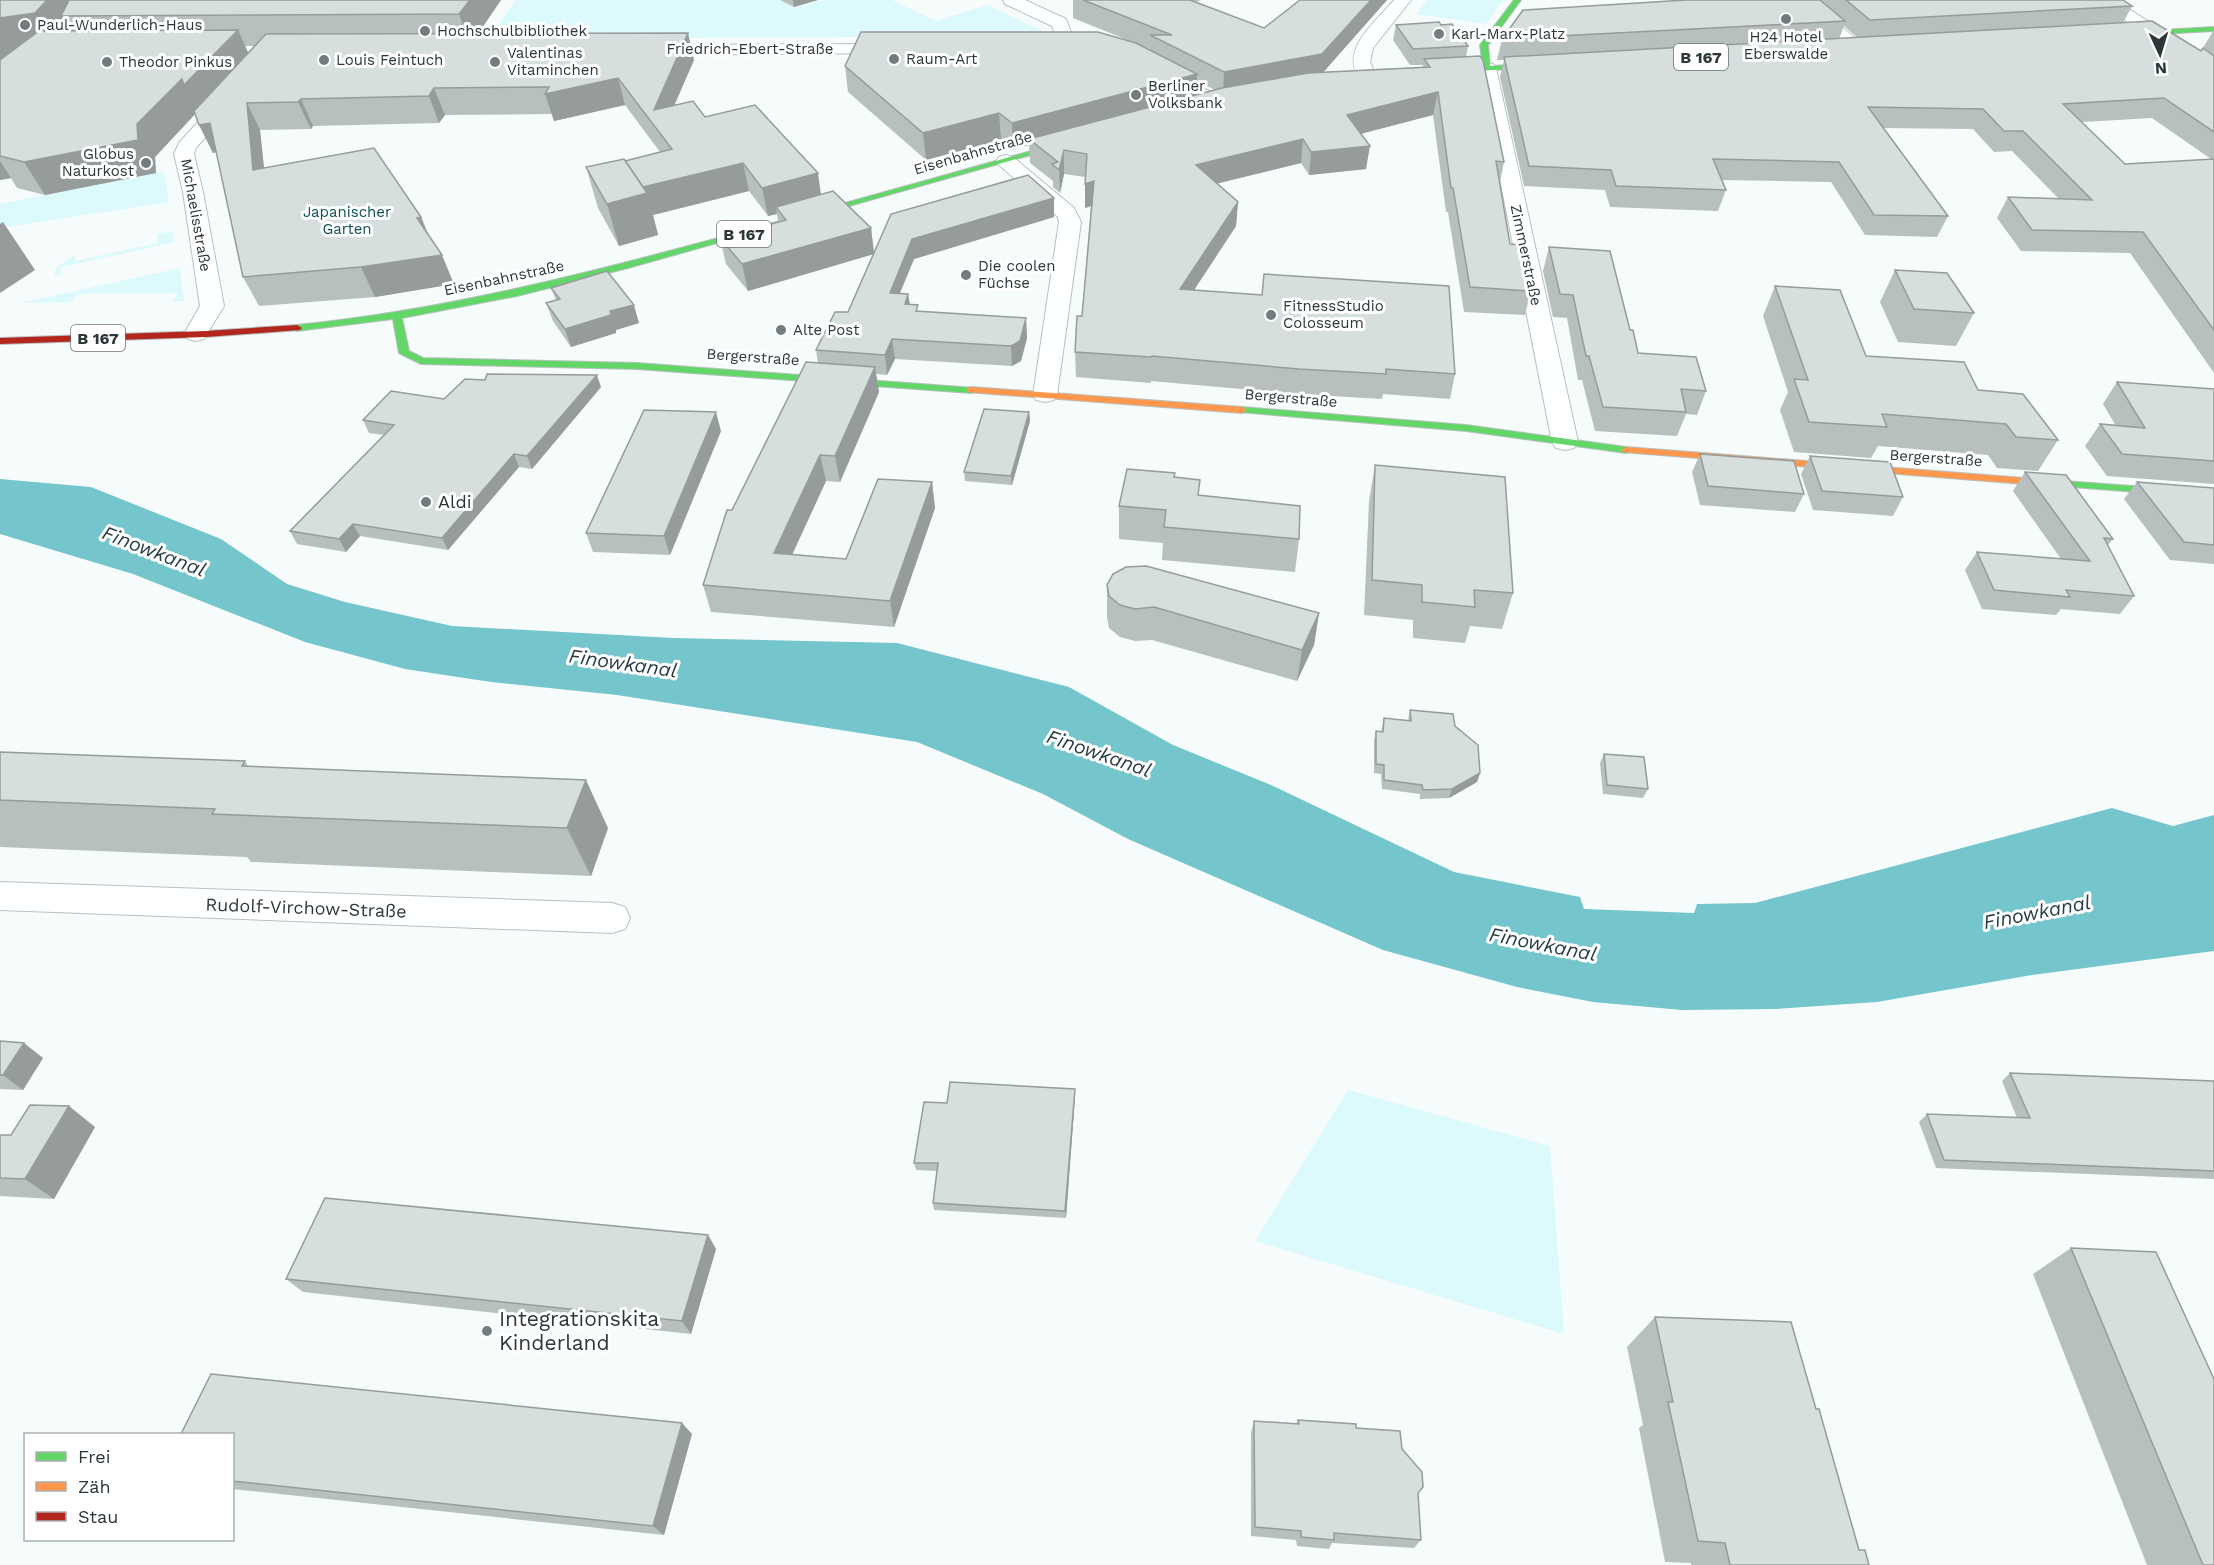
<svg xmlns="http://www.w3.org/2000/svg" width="2214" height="1565" font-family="'Work Sans',sans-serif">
	<rect width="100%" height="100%" fill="#f6fcfc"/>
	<g fill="#dcf9fc">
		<path d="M516 0H779L797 8 824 0H892L936 21 987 5 1043 31V33L1040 36 488 39Z"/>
		<path d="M1428 0H1503L1486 24 1416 14Z"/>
		<path d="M164 171 169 202 0 228V204Z"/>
		<path d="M173 231 175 242 61 267V275L54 276 56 268 74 255 75 261 158 243 157 234Z"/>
		<path d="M180 268 184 301H173L178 293 78 294 71 302 21 303Z"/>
		<path d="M1348 1090 1550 1146 1564 1334 1255 1241Z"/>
	</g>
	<path fill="#74c5cc" d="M0 479 91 487 221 539 287 584 345 602 452 626 674 638 897 643 1069 687 1173 745 1271 785 1454 872 1580 897 1584 909 1694 913 1697 904 1755 903 2112 808 2173 826 2214 815V951L2032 975 1877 1002 1776 1009 1682 1010 1593 1002 1517 987 1383 950 1128 839 1043 794 917 742 617 695 491 682 405 669 305 642 133 574 0 534Z"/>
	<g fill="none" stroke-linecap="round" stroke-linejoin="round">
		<g stroke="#b8c0c0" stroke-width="2">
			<g id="street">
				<path d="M1003 0H1025L1066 19 1077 48 1074 52H1062L1052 26 1005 4Z"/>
				<path d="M1394 0H1411L1373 48 1370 62 1376 76 1374 80H1360C1339 49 1375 23 1394 0Z"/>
				<path d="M1792 0H1810L1867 48 1864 52H1852Z"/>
				<path d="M2095 0H2115L2214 64V77L2208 76Z"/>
				<path d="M898 44 904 45 907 49 904 53 647 55 641 54 638 50 641 46 647 45Z"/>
				<path d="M1487 63 1493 64 1496 68 1578 442 1574 448 1565 450 1556 448 1552 442 1478 68 1481 64Z"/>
				<path d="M1155 66 1227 99 1229 103 1227 107H1213L1149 75 1146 71 1149 67Z"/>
				<path d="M232 90 239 92 241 96 196 148 194 154 203 192 224 306 204 339 196 341 188 339 184 334 200 306 183 192 174 154 179 143 225 92Z"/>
				<path d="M1006 155 1013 157 1074 208 1081 222 1057 395 1054 400 1045 402 1036 400 1033 395 1059 222 1057 216 999 165 996 161 999 157Z"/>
				<path d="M0 882 612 903 625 907 630 918 625 929 612 933 0 910Z"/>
			</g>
		</g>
		<g stroke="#b8c0c0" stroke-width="2">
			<g id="fast">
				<path d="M1514 0H1521L1488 45 1490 66 1548 63 1552 65 1551 67 1437 73V69H1440L1483 66 1480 45Z"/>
				<path d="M2214 27V31L2123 36 2119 34 2123 32Z"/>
				<path d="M1070 140 1077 142 628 268 517 296 402 318 409 351 423 358 637 363 975 388V392L971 393 637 369 421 364 399 353 393 319 297 331 292 328 297 325C446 310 589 273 733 234 845 203 958 172 1070 140Z"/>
				<path d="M1242 407 1466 425 1626 447 1631 450 1626 453 1466 431 1238 412 1237 410Z"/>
				<path d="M2037 479 2214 492V498L2033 484V480Z"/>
			</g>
		</g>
		<g stroke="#b8c0c0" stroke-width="2">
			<g id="slow">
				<path d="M971 387 1242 407 1247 410 1242 413 967 392V388Z"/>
				<path d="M1626 447 2037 479 2042 482 2037 485 1622 452 1621 450Z"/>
			</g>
		</g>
		<g stroke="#b8c0c0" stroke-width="2">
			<path id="jam" d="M297 325 302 328 300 330 206 337 0 344V338L206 331Z"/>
		</g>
		<use href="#street" fill="#feffff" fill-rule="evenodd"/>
		<use href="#fast" fill="#63d668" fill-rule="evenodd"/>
		<use href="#slow" fill="#ff974d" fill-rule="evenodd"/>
		<use href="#jam" fill="#b3261e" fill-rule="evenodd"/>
	</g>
	<g fill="#b8bfbf" fill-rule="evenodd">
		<path d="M0 0H501L478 34 694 60 674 105 705 117 871 228 874 252 1054 198V217L914 259 900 293 908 294 910 304 919 312 1026 318 1027 338 1021 361 1012 366 895 359 887 375 876 374 879 392 840 482 826 481 792 554 846 559 932 482 935 508 894 627 711 612 703 585 732 510 818 363 816 350 848 312 873 254 748 291 726 264 720 238 778 222 777 214 768 216 749 191 653 215 658 235 619 246 598 208 586 167 625 161 660 152 625 105 554 121 552 114 445 115 439 123 313 126 311 129 260 130 264 168 421 217 429 236 454 284 375 297 259 306 243 277 216 152 213 153 195 114 155 157 156 173 45 195 17 188 11 178 0 180ZM66 26 69 31H63ZM245 46H255L248 53Z"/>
		<path d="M780 0H818L794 7Z"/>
		<path d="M1073 0H1201L1196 2 1264 28 1387 0 1323 72 1423 67V65H1410L1393 40 1396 25H1441L1468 46 1466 57 1504 162 1500 182 1510 244 1531 291 1525 315 1464 312 1448 212H1446L1433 115 1361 134 1366 169 1309 175 1301 163 1216 184 1238 202 1236 226 1194 290 1455 374 1450 399 1383 394 1382 399 1296 394 1151 381V383L1076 377 1075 352 1082 316 1091 206 1085 208V177L1064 174 1060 193 1053 187V181L1030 163 1029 145 1013 150 1001 140 926 160 848 92 845 66 1150 51V49L1073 18ZM1197 81 1215 90 1196 95Z"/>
		<path d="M1686 0H2123L2132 6 2123 23 2201 51 2214 30V373L2130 253 2021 251 1997 218 2008 197 2059 199 2012 151 1994 152 1973 129 1883 128 1948 216 1937 237 1865 235 1831 182 1721 180 1726 190 1718 211 1610 207 1605 190 1524 186 1500 77 1504 60H1497L1502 39ZM1844 26 1858 38 1839 39ZM2152 118 2211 159 2125 164 2082 122Z"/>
		<path d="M1549 247 1630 330 1638 353 1706 391 1697 415 1686 414 1677 436 1595 431 1582 380H1578L1567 318 1553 317 1543 271Z"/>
		<path d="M1895 270 1974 313 1956 346 1898 342 1880 302Z"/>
		<path d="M1775 286 1866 356 2058 440 2038 471 1997 468 1988 455 1878 446 1871 458 1794 452 1780 410 1788 392 1763 316Z"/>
		<path d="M551 288 639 323 616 330V333L571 347 553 321 546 303 556 300Z"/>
		<path d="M2117 382 2214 389V484L2107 476 2085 446 2100 424 2116 426 2103 404Z"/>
		<path d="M601 387 532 469 519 467 448 550 360 536 346 552 297 544 290 531 384 435 369 433 363 420 444 399Z"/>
		<path d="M1029 412 1030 421 1012 485 965 481 964 472Z"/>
		<path d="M721 431 670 555 593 552 586 533Z"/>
		<path d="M1700 454 1804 494 1795 512 1700 505 1692 472Z"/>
		<path d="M1810 456 1903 497 1893 516 1813 510 1801 474Z"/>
		<path d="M1375 465 1513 593 1502 629 1470 626 1465 643 1413 638V620L1364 615 1369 501Z"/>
		<path d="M2025 472 2113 539 2108 545 2134 596 2120 614 2061 609 2056 615 1982 609 1965 570 1977 552 2061 559 2013 491Z"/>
		<path d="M1174 477 1199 495 1299 539 1295 572 1162 560 1163 543 1119 539V506Z"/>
		<path d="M2137 482 2214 488V564L2170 560 2124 499Z"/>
		<path d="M1107 585 1319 613 1314 645 1297 681 1152 640 1135 641 1120 637 1109 628 1107 617Z"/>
		<path d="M1410 710 1455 726 1480 773 1477 782 1449 798 1420 799V794L1382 789 1381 774 1374 773V740L1376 731 1381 732 1384 718 1408 720Z"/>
		<path d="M0 752 245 761 248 766 608 828 591 876 251 862 247 857 0 847Z"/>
		<path d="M1604 754 1648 789 1643 798 1603 794 1600 763Z"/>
		<path d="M0 1041 43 1058 23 1090 0 1089Z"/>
		<path d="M2010 1073 2214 1081V1179L1936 1168 1919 1122 1927 1114 2017 1118 2002 1081Z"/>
		<path d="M1075 1097 1066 1218 934 1210 933 1203 937 1171 916 1170 914 1163Z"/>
		<path d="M95 1127 54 1199 0 1196V1135H11Z"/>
		<path d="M708 1235 716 1249 691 1334 303 1292 286 1279Z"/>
		<path d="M2071 1248 2214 1565H2147L2033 1274Z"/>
		<path d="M1655 1317 1816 1409 1859 1550 1869 1565H1691V1563L1665 1562 1639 1428 1643 1425 1627 1347Z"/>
		<path d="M1298 1420 1356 1428 1402 1449 1418 1494 1421 1540 1414 1548 1332 1543 1329 1549 1297 1546 1296 1540 1251 1536V1432L1254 1421 1296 1424Z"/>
		<path d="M232 1434H692L664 1535 232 1489Z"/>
	</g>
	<g fill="#969b9b">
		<path d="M47 0H81L61 16 66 26 64 30 52 43 0 81V18Z"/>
		<path d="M470 0H501L470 45 459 14Z"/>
		<path d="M793 0H818L794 7Z"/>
		<path d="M1371 0H1387L1320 76 1223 94 1224 72Z"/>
		<path d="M238 30 252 61 198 111 155 157 156 173 45 195 24 162 182 79Z"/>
		<path d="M688 33 694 60 661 136 654 110Z"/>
		<path d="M1197 74 1196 101 1029 139V145L1013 150 1012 123Z"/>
		<path d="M618 78 625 105 554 121 545 94Z"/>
		<path d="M434 88 445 115 439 123 429 96Z"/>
		<path d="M1438 92 1433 115 1344 138 1347 115Z"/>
		<path d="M301 99 313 126 311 129 298 102Z"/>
		<path d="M247 103 260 130 267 198 253 170Z"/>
		<path d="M999 113 1001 140 926 160 923 133Z"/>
		<path d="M210 123 224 150 213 153 199 125Z"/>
		<path d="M1303 139 1301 163 1194 189 1196 165Z"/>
		<path d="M1370 146 1366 169 1309 175 1311 152Z"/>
		<path d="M1064 150V174L1060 193 1059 170Z"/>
		<path d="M0 161 11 178 0 180Z"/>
		<path d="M743 163 749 191 653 215 658 235 619 246 607 204 643 187Z"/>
		<path d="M818 173 822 202 776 207 777 214 768 216 762 188Z"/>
		<path d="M1094 181V205L1085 208V184Z"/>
		<path d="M1054 198V217L914 259 892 312 890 293 912 239Z"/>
		<path d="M1238 202 1236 226 1179 313 1180 289Z"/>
		<path d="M421 217 433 246 417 218Z"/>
		<path d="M3 222 35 270 0 293V224Z"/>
		<path d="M871 228 874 254 748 291 742 264Z"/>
		<path d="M442 255 454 284 375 297 361 267Z"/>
		<path d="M908 294 911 314 905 304Z"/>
		<path d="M634 305 639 323 616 330V333L571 347 565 329 610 311Z"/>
		<path d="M1026 318 1027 338 1021 361 1012 366 1011 346Z"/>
		<path d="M892 339 895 359 887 375 885 355Z"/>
		<path d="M875 367 879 392 840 482 835 456Z"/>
		<path d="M597 375 601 387 532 469 527 456Z"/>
		<path d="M716 412 721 431 670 555 664 536Z"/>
		<path d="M1029 412 1030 421 1012 485 1011 476Z"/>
		<path d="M514 454 519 467 448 550 442 538Z"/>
		<path d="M820 455 826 481 781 579 774 553Z"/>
		<path d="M932 482 935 508 894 627 890 601Z"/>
		<path d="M353 524 360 536 346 552 339 539Z"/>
		<path d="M1319 613 1314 645 1297 681 1302 650Z"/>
		<path d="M1480 773 1477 782 1449 798 1452 789Z"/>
		<path d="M586 780 608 828 591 876 567 828Z"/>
		<path d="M24 1043 43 1058 23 1090 3 1075Z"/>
		<path d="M1075 1089V1097L1066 1218 1065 1211Z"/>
		<path d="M69 1106 95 1127 54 1199 25 1179Z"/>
		<path d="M708 1235 716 1249 691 1334 682 1321Z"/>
		<path d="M682 1423 692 1434 664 1535 653 1526Z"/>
	</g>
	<g fill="#d6dede" stroke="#969b9b" stroke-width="1.5">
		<path d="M0 0H47L35 13 0 18Z"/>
		<path d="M69 0H470L459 14 61 16Z"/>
		<path d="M1083 0H1190L1264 28 1300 0H1371L1322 54 1224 72 1150 35H1172Z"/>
		<path d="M1686 0H1820L1845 21 1502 39 1523 10Z"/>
		<path d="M1846 0H2123L2132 6 1870 20Z"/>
		<path d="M2152 21 2201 51 2203 48 2214 56V132L2164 98 2063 104 2125 164 2214 159V330L2143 232 2032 230 2008 197 2092 200 2023 131H2004L1983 109 1868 107 1948 216 1874 215 1839 162 1713 159 1726 190 1616 186 1611 170 1529 166 1504 57Z"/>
		<path d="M1439 22 1441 25 1452 24 1468 46 1413 49 1396 25Z"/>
		<path d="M238 30 184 85 182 79 137 124 138 140 24 162 0 156V60L39 31Z"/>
		<path d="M861 32H1098L1136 43 1197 74 1012 123 999 113 923 133 845 66Z"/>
		<path d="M688 33 654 110 693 101 705 117 755 105 818 173 762 188 743 163 643 187 625 161 672 149 618 78 545 94 549 87 434 88 429 96 301 99 298 102 247 103 253 170 374 148 421 217 417 218 442 255 361 267 243 277 210 123 199 125 194 111 266 34Z"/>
		<path d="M1480 56 1483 60 1504 162 1496 161 1510 244 1522 245 1531 291 1470 287 1453 188H1451L1438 92 1347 115 1370 146 1311 152 1303 139 1196 165 1238 202 1180 289 1262 295 1264 274 1449 286 1455 374 1386 369V374L1299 369 1152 356 1151 357 1075 352 1077 316H1082L1094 181 1085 184 1087 154 1064 150 1059 170 1052 164 1058 162 1029 139 1222 88 1308 73 1430 67 1424 59Z"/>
		<path d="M624 159 647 193 607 204 586 167Z"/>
		<path d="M1028 175 1054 198 912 239 890 293 908 294 905 304 918 305 916 311 1026 318 1020 341 1011 346 892 339 885 355 816 350 835 312H848L891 214Z"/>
		<path d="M833 191 871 228 742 264 720 238 786 220 776 207Z"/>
		<path d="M1549 247 1610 251 1630 330H1633L1638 353 1696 357 1706 391 1681 389 1686 412 1603 407 1589 356H1586L1573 295 1560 294Z"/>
		<path d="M1895 270 1947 273 1974 313 1914 309Z"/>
		<path d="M607 271 634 305 610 311 611 315 565 329 546 303 560 299 551 288Z"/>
		<path d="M1775 286 1840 290 1866 356 1964 362 1978 390 2023 394 2058 440 2016 437 2006 424 1882 414 1887 427 1809 422 1794 379 1808 380Z"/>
		<path d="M806 362 875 367 835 456 820 455 774 553 846 559 878 479 932 482 890 601 703 585 727 510H732Z"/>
		<path d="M487 374 597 375 527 456 514 454 442 538 353 524 339 539 290 531 394 425 363 420 391 391 444 399 465 379 485 380Z"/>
		<path d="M2117 382 2214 389V461L2122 454 2100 424 2145 428Z"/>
		<path d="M984 409 1029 412 1011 476 964 472Z"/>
		<path d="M644 410 716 412 664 536 586 533Z"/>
		<path d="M1700 454 1794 461 1804 494 1708 486Z"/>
		<path d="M1810 456 1890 462 1903 497 1822 491Z"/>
		<path d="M1375 465 1505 477 1513 593 1474 590 1475 607 1422 602V585L1372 580Z"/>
		<path d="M1127 469 1175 473 1174 477 1200 480 1198 495 1300 506 1299 539 1164 527 1166 510 1119 506Z"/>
		<path d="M2025 472 2066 475 2113 539 2104 538 2134 596 2066 590 2070 597 1994 590 1977 552 2090 561Z"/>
		<path d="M2137 482 2214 488V545L2184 542Z"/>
		<path d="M1146 566 1319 613 1302 650 1154 607 1135 609 1120 605 1109 596 1107 585 1113 574 1126 567Z"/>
		<path d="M1410 710 1453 714 1455 726 1478 745 1480 773 1452 789 1423 790 1422 785 1384 780V765L1376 764V731L1383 732 1384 718 1411 721Z"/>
		<path d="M0 752 245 761 242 766 586 780 567 828 212 814 215 809 0 800Z"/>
		<path d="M1604 754 1644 757 1648 789 1607 785Z"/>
		<path d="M0 1041 24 1043 3 1075H0Z"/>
		<path d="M2010 1073 2214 1081V1171L1944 1160 1927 1114 2030 1118Z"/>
		<path d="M950 1082 1075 1089 1065 1211 933 1203 938 1163H914L924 1102 947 1103Z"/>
		<path d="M30 1105 69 1106 25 1179 0 1178V1135H11Z"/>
		<path d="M325 1198 708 1235 682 1321 286 1279Z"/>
		<path d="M2071 1248 2156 1252 2214 1379V1565H2203Z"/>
		<path d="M1655 1317 1791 1322 1816 1409H1819L1859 1550H1865L1869 1565H1730L1725 1543 1698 1541 1668 1402H1673Z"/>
		<path d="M211 1374 682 1423 653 1526 232 1481V1434H181Z"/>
		<path d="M1298 1420 1356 1424V1428L1400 1431 1402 1449 1422 1472 1423 1487 1418 1493 1421 1540 1334 1533V1540L1301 1537V1531L1255 1527 1254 1421 1299 1424Z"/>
	</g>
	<g fill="#737c7d" stroke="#fff" stroke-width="2">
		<circle cx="1786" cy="19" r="6"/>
		<circle cx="25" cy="25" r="6"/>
		<circle cx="425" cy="31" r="6"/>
		<circle cx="1439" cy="34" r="6"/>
		<circle cx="894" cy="59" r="6"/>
		<circle cx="324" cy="60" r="6"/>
		<circle cx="107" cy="62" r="6"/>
		<circle cx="495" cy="62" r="6"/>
		<circle cx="1136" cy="95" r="6"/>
		<circle cx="146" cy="163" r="6"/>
		<circle cx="966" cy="275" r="6"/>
		<circle cx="1271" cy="315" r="6"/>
		<circle cx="781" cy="330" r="6"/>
		<circle cx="426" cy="502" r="6"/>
		<circle cx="487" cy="1331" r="6"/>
	</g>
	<g text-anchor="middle" stroke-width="6" stroke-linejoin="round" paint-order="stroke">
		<g font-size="15" fill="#2d3738" stroke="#fff" text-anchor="start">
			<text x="37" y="30">Paul-Wunderlich-Haus</text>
			<text x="437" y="36">Hochschulbibliothek</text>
			<text x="1451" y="39">Karl-Marx-Platz</text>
			<text x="1786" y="42" text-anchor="middle">H24 Hotel<tspan x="1786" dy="17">Eberswalde</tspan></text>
			<text x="507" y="58">Valentinas<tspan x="507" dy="17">Vitaminchen</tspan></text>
			<text x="906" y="64">Raum-Art</text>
			<text x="336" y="65">Louis Feintuch</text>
			<text x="119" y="67">Theodor Pinkus</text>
			<text x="1148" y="91">Berliner<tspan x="1148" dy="17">Volksbank</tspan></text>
			<text x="134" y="159" text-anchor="end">Globus<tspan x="134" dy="17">Naturkost</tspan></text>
			<text x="978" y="271">Die coolen<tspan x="978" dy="17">Füchse</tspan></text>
			<text x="1283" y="311">FitnessStudio<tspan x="1283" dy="17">Colosseum</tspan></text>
			<text x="793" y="335">Alte Post</text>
		</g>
		<g font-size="15" fill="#2d3738" stroke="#fff">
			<text x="750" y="54">Friedrich-Ebert-Straße</text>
			<text transform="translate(973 153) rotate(-16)" y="5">Eisenbahnstraße</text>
			<text transform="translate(196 215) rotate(80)" y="5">Michaelisstraße</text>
			<text transform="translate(1526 255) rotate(78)" y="5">Zimmerstraße</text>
			<text transform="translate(504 278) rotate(-12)" y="5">Eisenbahnstraße</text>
			<text transform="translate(753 357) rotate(4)" y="5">Bergerstraße</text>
			<text transform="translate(1291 398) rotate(5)" y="5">Bergerstraße</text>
			<text transform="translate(1936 458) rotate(4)" y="5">Bergerstraße</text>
		</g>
		<g font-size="15" fill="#0e5055" stroke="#fff">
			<text x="347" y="217">Japanischer<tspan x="347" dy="17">Garten</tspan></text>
		</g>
		<g fill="#fff" stroke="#6c7374" stroke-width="1.5">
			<rect x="1674" y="44" width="54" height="26" rx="4.5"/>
			<rect x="717" y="221" width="54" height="26" rx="4.5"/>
			<rect x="71" y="325" width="54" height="26" rx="4.5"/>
		</g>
		<g font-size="16" font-weight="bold" fill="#2d3738">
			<text x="1701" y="63">B 167</text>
			<text x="744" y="240">B 167</text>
			<text x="98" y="344">B 167</text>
		</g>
		<g font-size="18" fill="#2d3738" stroke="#fff" text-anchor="start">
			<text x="438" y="508">Aldi</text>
		</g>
		<g font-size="18" fill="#2d3738" stroke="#fff">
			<text transform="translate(306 908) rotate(2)" y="6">Rudolf-Virchow-Straße</text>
		</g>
		<g font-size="20" font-style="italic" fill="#253e40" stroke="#fff">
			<text transform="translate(154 551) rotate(21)" y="7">Finowkanal</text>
			<text transform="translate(623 663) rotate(8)" y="7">Finowkanal</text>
			<text transform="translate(1099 753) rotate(19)" y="7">Finowkanal</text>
			<text transform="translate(2037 912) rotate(-11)" y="7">Finowkanal</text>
			<text transform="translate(1543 944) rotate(11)" y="7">Finowkanal</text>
		</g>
		<g font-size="21" fill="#2d3738" stroke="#fff" text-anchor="start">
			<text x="499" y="1326">Integrationskita<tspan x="499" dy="24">Kinderland</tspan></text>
		</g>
	</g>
	<rect x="24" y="1433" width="210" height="108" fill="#ffffff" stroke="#abafaf" stroke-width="1.5"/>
	<rect x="36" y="1452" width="30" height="9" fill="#63d668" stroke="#abafaf" stroke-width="1.5"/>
	<text x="78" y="1463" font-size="18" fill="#2d3738">Frei</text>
	<rect x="36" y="1482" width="30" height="9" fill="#ff974d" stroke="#abafaf" stroke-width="1.5"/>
	<text x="78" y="1493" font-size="18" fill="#2d3738">Zäh</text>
	<rect x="36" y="1512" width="30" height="9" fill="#b3261e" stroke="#abafaf" stroke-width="1.5"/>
	<text x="78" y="1523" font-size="18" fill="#2d3738">Stau</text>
	<g transform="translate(2160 54) rotate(176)" stroke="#ffffff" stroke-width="4.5" paint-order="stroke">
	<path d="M0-4.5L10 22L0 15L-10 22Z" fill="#2d3738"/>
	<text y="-9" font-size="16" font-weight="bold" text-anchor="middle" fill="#2d3738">N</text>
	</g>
</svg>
